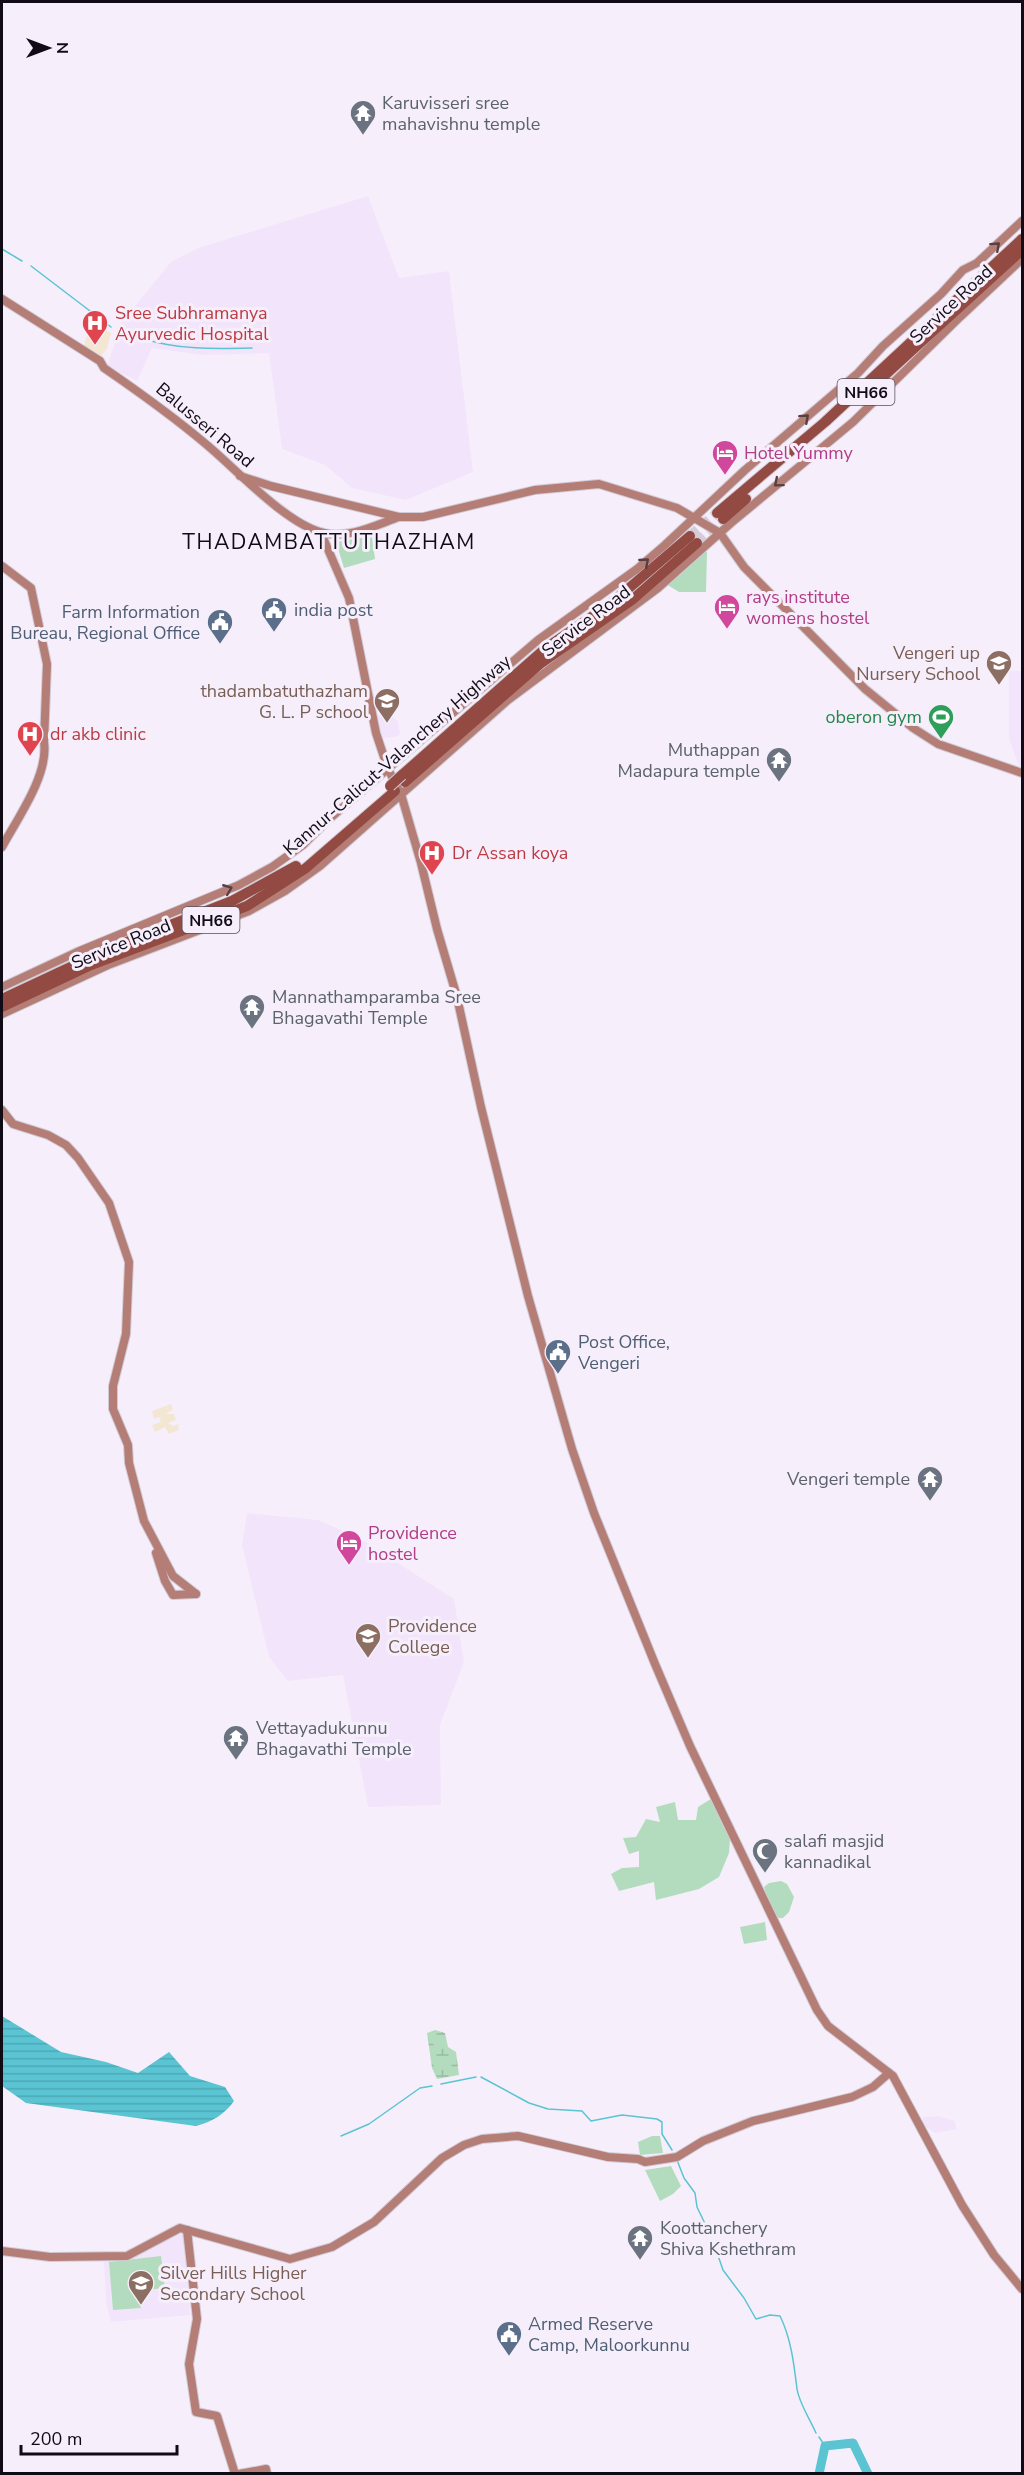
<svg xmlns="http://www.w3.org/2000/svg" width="1024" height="2475" font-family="'Nunito Sans',sans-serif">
	<defs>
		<pattern id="wetland-marsh" width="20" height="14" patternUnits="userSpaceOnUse" patternTransform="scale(1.5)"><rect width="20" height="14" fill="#b2dcbd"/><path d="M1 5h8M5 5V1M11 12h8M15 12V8" fill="none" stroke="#98bba2"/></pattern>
		<pattern id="water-rules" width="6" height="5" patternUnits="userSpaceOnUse" patternTransform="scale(1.5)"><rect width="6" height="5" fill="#5ac4d3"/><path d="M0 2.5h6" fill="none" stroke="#4da7b4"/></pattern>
	</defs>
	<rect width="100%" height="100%" fill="#f6effb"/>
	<g fill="#f2e5fb">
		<path d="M368 196 399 278 449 271 473 472 406 500 352 488 325 465 282 449 269 353 202 355 152 348 137 381 107 366 122 322 171 262 198 248Z"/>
		<path d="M1009 671H1022V769L1020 768 1009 739Z"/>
		<path d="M386 713 398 721 400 734 396 737 379 738 375 717Z"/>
		<path d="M247 1513 318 1520 359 1538 454 1599 464 1662 440 1725 441 1805 368 1807 343 1675 288 1681 269 1657 242 1545Z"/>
		<path d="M938 2116 955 2121 956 2129 935 2133 923 2125V2117Z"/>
		<path d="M185 2232 190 2315 111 2322 106 2303 104 2262 133 2256Z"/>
	</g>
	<g fill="#f3e7d3">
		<path d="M96 325 111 333 107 349 97 360 82 352 87 335Z"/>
		<path d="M171 1404 173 1409 166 1414H174L176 1420 168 1423 173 1426 178 1424 179 1430 169 1434 165 1427 155 1432 152 1425 161 1422 159 1417 154 1419 152 1411Z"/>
	</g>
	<g fill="#b2dcbd">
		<path d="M372 536 375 559 344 568 336 542Z"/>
		<path d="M700 550 707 552 706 592H679L666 584Z"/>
		<path d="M714 1797 730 1839 729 1853 719 1877 699 1889 656 1900 654 1882 619 1891 611 1874 622 1868 639 1867V1851L629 1854 623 1838 636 1837 646 1819 660 1822 656 1807 675 1802 678 1820H696L698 1807Z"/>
		<path d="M781 1881 787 1884 794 1897 789 1912 783 1918H777L767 1898 764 1887 769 1883Z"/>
		<path d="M765 1922 767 1940 744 1944 740 1927Z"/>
		<path d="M652 2136H660L663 2153 640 2155 638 2142Z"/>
		<path d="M671 2166 681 2186 673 2194 660 2201 645 2170Z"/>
		<path d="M161 2256 165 2288 133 2291 140 2292 141 2308 113 2310 109 2262Z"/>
	</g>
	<path fill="url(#wetland-marsh)" d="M435 2030 445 2033 448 2047 456 2052 459 2075 437 2079 432 2068 427 2033Z"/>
	<path fill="url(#water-rules)" d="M2 2016 61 2052 106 2062 138 2073 169 2052 190 2076 225 2087 234 2101C225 2114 212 2122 196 2126L26 2103 2 2086Z"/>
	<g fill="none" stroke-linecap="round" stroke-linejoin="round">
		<g stroke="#5ac4d3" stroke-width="1.5">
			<path d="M2 249 22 261"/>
			<path d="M31 266 111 327"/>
			<path d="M119 330 132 335"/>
			<path d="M141 338C177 350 214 349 252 348"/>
			<path d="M481 2077 529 2103 548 2109 582 2111 591 2121 622 2115 657 2119 662 2122V2134L672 2150"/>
			<path d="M441 2084 476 2077"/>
			<path d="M341 2136 369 2124 420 2088 432 2086"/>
			<path d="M677 2160 684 2178 695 2193 697 2207 709 2232"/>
			<path d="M713 2241 723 2270 744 2298 756 2319 770 2315 780 2316C791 2338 794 2364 797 2389 799 2403 810 2419 816 2433"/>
			<path d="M819 2437 825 2446"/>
		</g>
		<path stroke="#5ac4d3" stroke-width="9" d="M819 2474 825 2446 853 2443 868 2474"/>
		<g stroke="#d4cdd8" stroke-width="10" stroke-dasharray="10 5" stroke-linecap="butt">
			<path d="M690 536 717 513"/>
			<path d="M697 543 723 519"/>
		</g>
		<g stroke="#d1cbd6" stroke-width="10">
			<g id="secondary">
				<path d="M2 299 100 361 104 368C139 392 174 417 207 445 237 470 287 525 324 533 349 539 376 525 399 517"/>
				<path d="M240 476 271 486 399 517H423L535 490 599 484 677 508 720 533 744 567 865 689 913 728 938 744 1022 773"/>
				<path d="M321 533 349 598 376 733 388 769 401 794 421 863 437 929 457 997 481 1107 528 1296 572 1449 594 1513 655 1664 690 1746 817 2010 828 2026 893 2076 962 2205 994 2255 1022 2289"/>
				<path d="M2 566 31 588 47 664 44 742C49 775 17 819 2 847"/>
				<path d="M2 987 77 952 239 885 272 867 303 845 328 820 538 640 637 569 665 545 745 470 858 373 883 346 941 294 963 270 977 263 1022 221"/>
				<path d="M2 1014 108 965 249 911 285 891 320 866 508 700 658 588 731 523 853 422 960 317 1022 259"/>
				<path d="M2 1110 13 1124 48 1135 66 1145 78 1158 109 1203 129 1262 126 1334 113 1386V1409L128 1445 129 1463 144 1521 173 1576 196 1594"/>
				<path d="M156 1553 165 1581 173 1595 196 1594"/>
				<path d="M187 2230 197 2319 189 2364 196 2412 217 2416 235 2474"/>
				<path d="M2 2251 50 2257 127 2256 180 2228 290 2259 332 2247 374 2222 442 2158 464 2145 482 2139 518 2136 608 2157 638 2159 645 2162 677 2157 703 2141 753 2121 852 2097 873 2087 889 2073"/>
				<path d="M239 2474 266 2469 267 2474"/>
			</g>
		</g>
		<g stroke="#d1cbd6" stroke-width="12">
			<g id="highway">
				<path d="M874 385 1022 250"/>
				<path d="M717 513 825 422 1022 239"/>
				<path d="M723 519 746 499"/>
				<path d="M402 775 546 648 608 606 690 536"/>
				<path d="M405 782 540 664 632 600 697 543"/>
				<path d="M2 999 109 949 232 901 296 866"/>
				<path d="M2 1007 91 965 247 906 306 868 395 791"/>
			</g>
		</g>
		<use href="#secondary" stroke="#b47e77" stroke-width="8"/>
		<use href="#highway" stroke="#934a42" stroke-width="10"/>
		<g stroke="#d1cbd6" stroke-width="12" stroke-linecap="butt">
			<path id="highway-bridge" d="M390 786 402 775"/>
		</g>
		<use href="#highway-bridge" stroke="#934a42" stroke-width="10"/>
	</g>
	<defs><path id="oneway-chevron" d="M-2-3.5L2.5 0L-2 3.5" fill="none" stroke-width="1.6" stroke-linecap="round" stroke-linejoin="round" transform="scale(1.5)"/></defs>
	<g stroke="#5a3f41">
		<use href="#oneway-chevron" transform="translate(996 246) rotate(-42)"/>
		<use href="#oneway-chevron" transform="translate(805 418) rotate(-42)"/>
		<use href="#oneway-chevron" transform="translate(778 483) rotate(140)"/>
		<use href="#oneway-chevron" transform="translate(645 562) rotate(-41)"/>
		<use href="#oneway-chevron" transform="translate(228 889) rotate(-22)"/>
	</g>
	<defs>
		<g id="temple-pin" transform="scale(1.35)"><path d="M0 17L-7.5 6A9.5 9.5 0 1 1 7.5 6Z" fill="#6b7280" stroke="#f6effb"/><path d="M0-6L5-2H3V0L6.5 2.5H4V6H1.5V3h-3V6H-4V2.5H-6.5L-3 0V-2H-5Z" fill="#fff"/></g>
		<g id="hospital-pin" transform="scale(1.35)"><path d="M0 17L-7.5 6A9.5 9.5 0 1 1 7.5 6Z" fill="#e0444e" stroke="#f6effb"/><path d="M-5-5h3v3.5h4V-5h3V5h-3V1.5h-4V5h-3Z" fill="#fff"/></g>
		<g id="hotel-pin" transform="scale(1.35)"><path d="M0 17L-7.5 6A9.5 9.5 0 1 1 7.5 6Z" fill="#d1479c" stroke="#f6effb"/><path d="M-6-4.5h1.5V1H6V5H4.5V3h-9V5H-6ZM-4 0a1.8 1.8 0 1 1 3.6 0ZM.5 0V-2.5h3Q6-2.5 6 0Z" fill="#fff"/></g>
		<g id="civic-pin" transform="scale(1.35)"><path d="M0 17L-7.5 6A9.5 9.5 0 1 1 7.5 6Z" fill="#5c6f8a" stroke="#f6effb"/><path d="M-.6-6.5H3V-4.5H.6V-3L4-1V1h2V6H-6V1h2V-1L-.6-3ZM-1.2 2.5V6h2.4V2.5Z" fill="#fff"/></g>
		<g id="school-pin" transform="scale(1.35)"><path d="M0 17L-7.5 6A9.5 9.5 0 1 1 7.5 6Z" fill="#8d6e63" stroke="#f6effb"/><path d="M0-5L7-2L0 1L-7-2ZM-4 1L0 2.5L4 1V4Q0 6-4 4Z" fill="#fff"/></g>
		<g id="stadium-pin" transform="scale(1.35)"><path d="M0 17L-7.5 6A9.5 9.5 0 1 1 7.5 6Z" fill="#2e9e5b" stroke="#f6effb"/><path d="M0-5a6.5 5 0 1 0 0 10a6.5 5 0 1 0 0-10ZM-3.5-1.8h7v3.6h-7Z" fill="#fff"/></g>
		<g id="university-pin" transform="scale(1.35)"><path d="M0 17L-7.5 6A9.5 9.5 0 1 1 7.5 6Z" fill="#8d6e63" stroke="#f6effb"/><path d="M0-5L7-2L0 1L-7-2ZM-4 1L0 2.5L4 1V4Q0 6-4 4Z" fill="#fff"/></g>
		<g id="mosque-pin" transform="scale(1.35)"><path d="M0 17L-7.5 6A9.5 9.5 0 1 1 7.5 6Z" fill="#6b7280" stroke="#f6effb"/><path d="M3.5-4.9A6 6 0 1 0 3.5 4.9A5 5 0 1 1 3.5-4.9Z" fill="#fff"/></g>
	</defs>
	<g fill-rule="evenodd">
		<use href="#temple-pin" x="363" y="113"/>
		<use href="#hospital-pin" x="95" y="323"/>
		<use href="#hotel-pin" x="725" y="453"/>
		<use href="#hotel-pin" x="727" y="607"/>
		<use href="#civic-pin" x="274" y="610"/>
		<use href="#civic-pin" x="220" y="622"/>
		<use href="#school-pin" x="999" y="663"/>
		<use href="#school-pin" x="387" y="701"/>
		<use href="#stadium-pin" x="941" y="717"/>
		<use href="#hospital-pin" x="30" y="734"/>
		<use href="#temple-pin" x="779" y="760"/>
		<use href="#hospital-pin" x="432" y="853"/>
		<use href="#temple-pin" x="252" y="1007"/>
		<use href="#civic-pin" x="558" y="1352"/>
		<use href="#temple-pin" x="930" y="1479"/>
		<use href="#hotel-pin" x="349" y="1543"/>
		<use href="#university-pin" x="368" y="1636"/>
		<use href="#temple-pin" x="236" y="1738"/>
		<use href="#mosque-pin" x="765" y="1851"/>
		<use href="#temple-pin" x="640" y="2238"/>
		<use href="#school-pin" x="141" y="2283"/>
		<use href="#civic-pin" x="509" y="2334"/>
	</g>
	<g text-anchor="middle" stroke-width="6" stroke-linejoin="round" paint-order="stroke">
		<g fill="#f6effb" stroke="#564f5a" stroke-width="1.5">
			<rect x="837.5" y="379" width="57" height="26" rx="4.5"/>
			<rect x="182.5" y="907" width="57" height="26" rx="4.5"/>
		</g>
		<g font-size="16" font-weight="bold" fill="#110b15">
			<text x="866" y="398">NH66</text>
			<text x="211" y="926">NH66</text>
		</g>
		<g font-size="18" fill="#5b616d" stroke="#f6effb" text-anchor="start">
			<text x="382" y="109">Karuvisseri sree<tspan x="382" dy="21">mahavishnu temple</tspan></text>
			<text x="760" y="756" text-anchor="end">Muthappan<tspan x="760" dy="21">Madapura temple</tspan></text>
			<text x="272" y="1003">Mannathamparamba Sree<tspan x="272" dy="21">Bhagavathi Temple</tspan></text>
			<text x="910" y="1485" text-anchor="end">Vengeri temple</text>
			<text x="256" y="1734">Vettayadukunnu<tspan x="256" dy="21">Bhagavathi Temple</tspan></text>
			<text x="784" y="1847">salafi masjid<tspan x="784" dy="21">kannadikal</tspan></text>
			<text x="660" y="2234">Koottanchery<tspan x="660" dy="21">Shiva Kshethram</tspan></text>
		</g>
		<g font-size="18" fill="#110b15" stroke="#f6effb">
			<text transform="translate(951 304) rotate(-43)" y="6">Service Road</text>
			<text transform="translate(205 425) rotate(40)" y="6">Balusseri Road</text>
			<text transform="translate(586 621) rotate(-37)" y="6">Service Road</text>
			<text transform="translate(397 755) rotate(-41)" y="6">Kannur-Calicut-Valanchery Highway</text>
			<text transform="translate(121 944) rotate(-22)" y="6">Service Road</text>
		</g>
		<g font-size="18" fill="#be3a42" stroke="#f6effb" text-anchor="start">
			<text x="115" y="319">Sree Subhramanya<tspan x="115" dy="21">Ayurvedic Hospital</tspan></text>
			<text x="50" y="740">dr akb clinic</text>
			<text x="452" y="859">Dr Assan koya</text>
		</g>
		<g font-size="18" fill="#b23c85" stroke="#f6effb" text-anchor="start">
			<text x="744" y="459">Hotel Yummy</text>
			<text x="746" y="603">rays institute<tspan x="746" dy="21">womens hostel</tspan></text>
			<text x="368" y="1539">Providence<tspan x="368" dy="21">hostel</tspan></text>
		</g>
		<g font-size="18" fill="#4e5e75" stroke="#f6effb" text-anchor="start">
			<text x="294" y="616">india post</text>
			<text x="200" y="618" text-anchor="end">Farm Information<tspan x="200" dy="21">Bureau, Regional Office</tspan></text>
			<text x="578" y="1348">Post Office,<tspan x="578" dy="21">Vengeri</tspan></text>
			<text x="528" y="2330">Armed Reserve<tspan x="528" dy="21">Camp, Maloorkunnu</tspan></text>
		</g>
		<g font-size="18" fill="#785e54" stroke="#f6effb" text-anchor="end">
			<text x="980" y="659">Vengeri up<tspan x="980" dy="21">Nursery School</tspan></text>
			<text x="368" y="697">thadambatuthazham<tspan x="368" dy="21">G. L. P school</tspan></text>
			<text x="388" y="1632" text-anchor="start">Providence<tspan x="388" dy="21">College</tspan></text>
			<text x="160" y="2279" text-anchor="start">Silver Hills Higher<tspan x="160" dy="21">Secondary School</tspan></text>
		</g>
		<g font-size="18" fill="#27864d" stroke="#f6effb" text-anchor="end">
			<text x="922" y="723">oberon gym</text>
		</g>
		<g font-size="21" letter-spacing="1.5" fill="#110b15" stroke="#f6effb">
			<text x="329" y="549">THADAMBATTUTHAZHAM</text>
		</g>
	</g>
	<rect width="1024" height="2475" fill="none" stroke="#110b15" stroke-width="6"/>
	<g transform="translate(48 48) rotate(90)" stroke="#f6effb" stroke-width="4.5" paint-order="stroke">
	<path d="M0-4.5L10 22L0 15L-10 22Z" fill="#110b15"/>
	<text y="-9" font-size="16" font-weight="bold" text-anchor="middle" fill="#110b15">N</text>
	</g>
	<path d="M21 2445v9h156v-9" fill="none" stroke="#110b15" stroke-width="3"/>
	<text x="30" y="2445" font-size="18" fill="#110b15" stroke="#f6effb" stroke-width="4.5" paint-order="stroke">200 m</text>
</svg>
